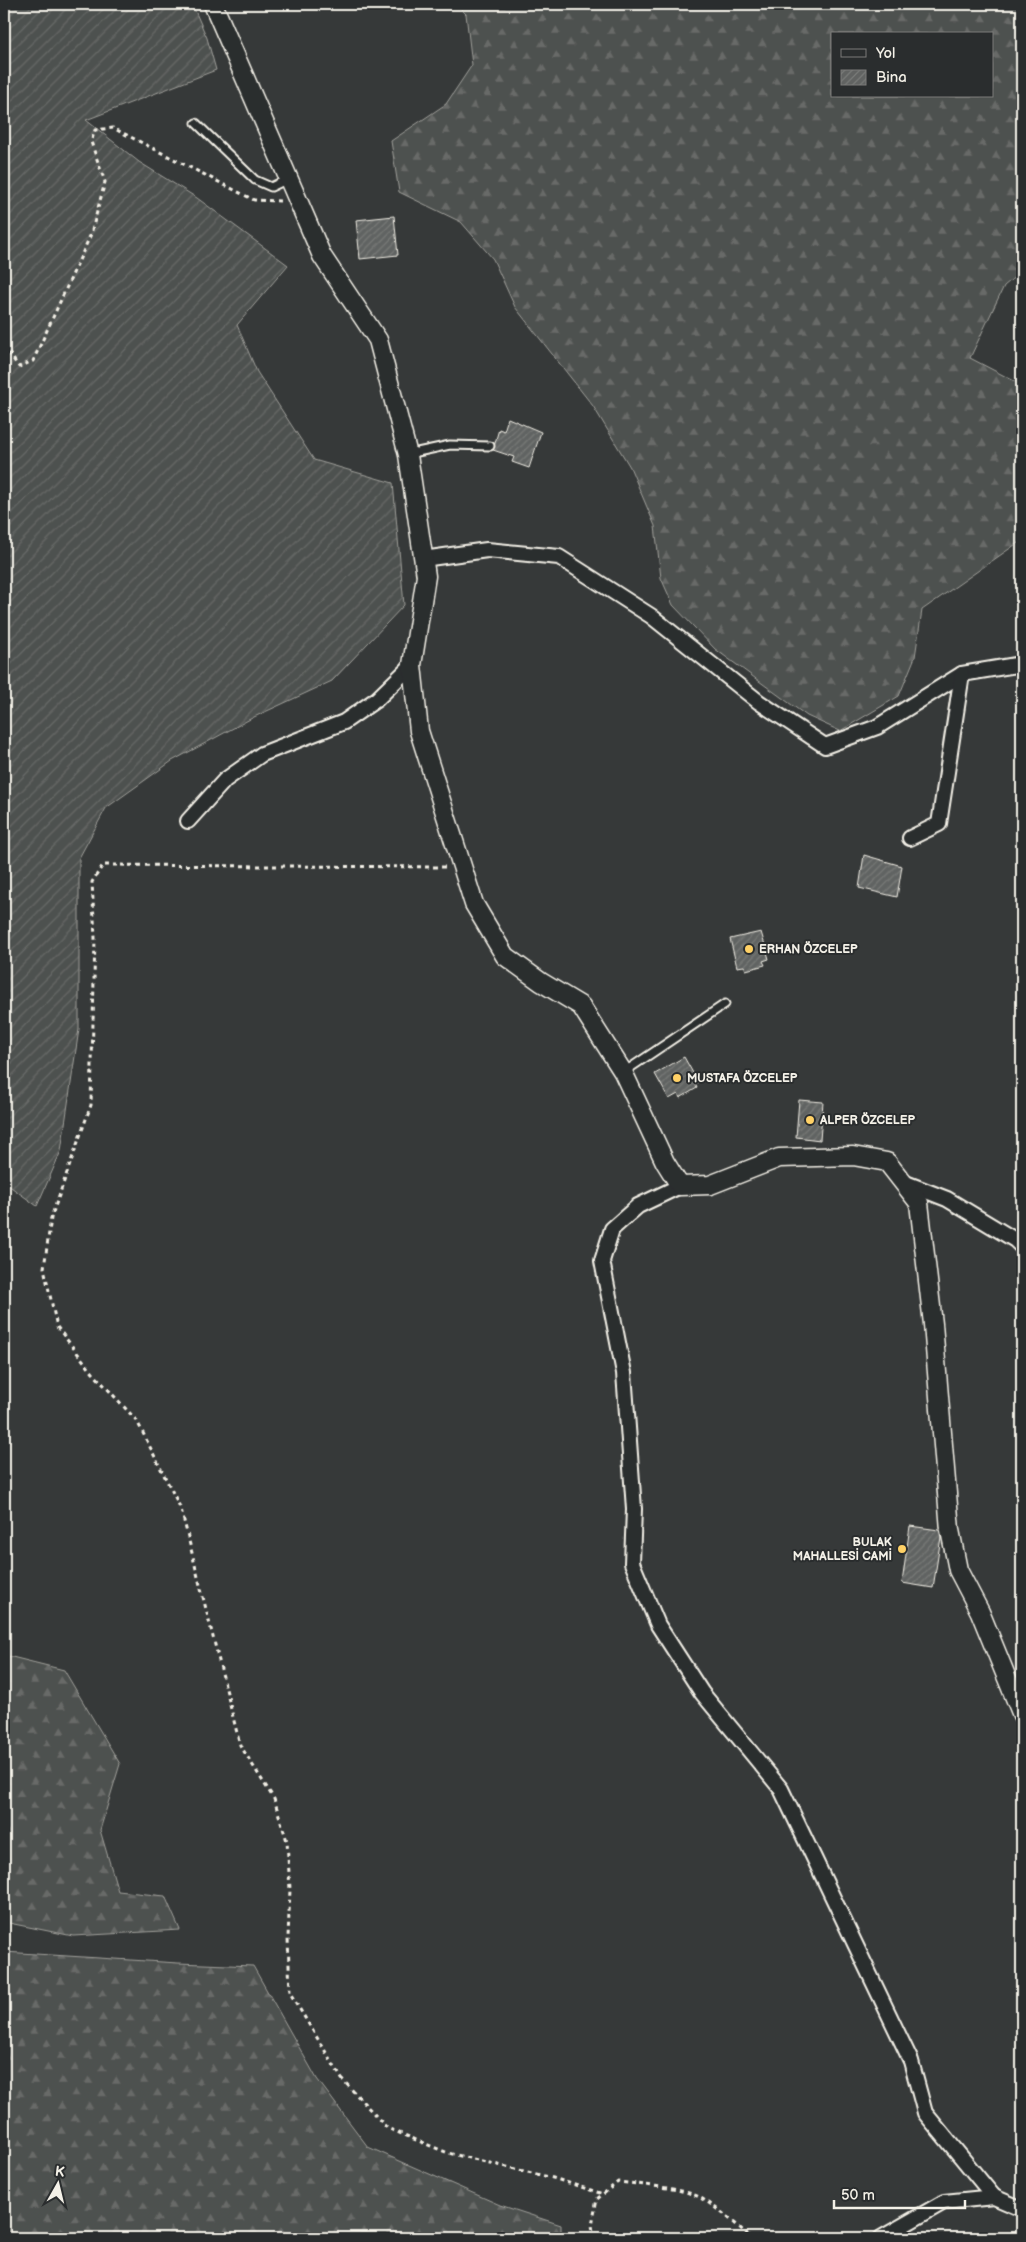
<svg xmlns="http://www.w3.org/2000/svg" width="1026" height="2242" font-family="'Balsamiq Sans',sans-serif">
	<defs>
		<pattern id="forest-firs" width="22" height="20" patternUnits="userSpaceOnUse" patternTransform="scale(1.25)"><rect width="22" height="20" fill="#4e514f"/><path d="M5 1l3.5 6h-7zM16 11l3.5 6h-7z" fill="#686a68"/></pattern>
		<pattern id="garden-furrows" width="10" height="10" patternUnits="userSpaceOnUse" patternTransform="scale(1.25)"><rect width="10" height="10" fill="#4e514f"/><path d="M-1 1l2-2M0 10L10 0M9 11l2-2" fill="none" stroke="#686a68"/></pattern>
		<pattern id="building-hatch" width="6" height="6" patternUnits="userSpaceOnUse" patternTransform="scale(1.25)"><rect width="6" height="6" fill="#616362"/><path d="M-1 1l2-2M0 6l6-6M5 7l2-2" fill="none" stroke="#787a78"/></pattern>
	</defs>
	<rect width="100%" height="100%" fill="#363939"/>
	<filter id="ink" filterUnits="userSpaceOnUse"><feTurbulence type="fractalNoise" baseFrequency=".02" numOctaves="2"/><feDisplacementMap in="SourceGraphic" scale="10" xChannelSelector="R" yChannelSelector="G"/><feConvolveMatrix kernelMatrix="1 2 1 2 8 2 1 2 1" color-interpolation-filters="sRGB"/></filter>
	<g filter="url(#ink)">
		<g fill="url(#forest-firs)" stroke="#a1a19c" fill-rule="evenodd">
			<path d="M456 4H1022V271L1004 286 970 358 1022 385V540L922 610 915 657 899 696 840 731 807 716 715 649 673 605 661 578 655 526 630 467 593 406 515 307 493 259 461 222 399 192 391 141 446 104 472 65 466 14ZM832 34H992V96H832Z"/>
			<path d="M4 1655 64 1670 120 1764 100 1830 118 1891 165 1896 180 1930 73 1936 4 1922Z"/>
			<path d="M4 1952 178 1963 253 1966 317 2079 368 2147 500 2205 561 2225V2238H4Z"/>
		</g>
		<path fill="url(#garden-furrows)" stroke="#a1a19c" d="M4 4H192L207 38 216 70 86 120 139 162 197 198 288 265 237 325 257 372 314 460 393 483 404 605 332 681 254 717 172 761 106 808 79 858V1029L61 1151 37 1206 4 1182Z"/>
		<g fill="url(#building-hatch)" stroke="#f4f1e8">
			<path d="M394 216 398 255 360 259 356 220Z"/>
			<path d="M508 418 541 432 529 468 512 462 514 457 493 450 499 429 504 431Z"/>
			<path d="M864 855 902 866 897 897 859 888Z"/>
			<path d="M761 932 769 959 763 961 765 965 746 970 744 966 737 967 730 939Z"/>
			<path d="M684 1057 698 1082 695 1084 697 1088 680 1098 678 1094 669 1099 655 1074Z"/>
			<path d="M799 1100 823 1102 820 1140 796 1137Z"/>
			<path d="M910 1526 939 1530 941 1537 933 1588 902 1583Z"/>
		</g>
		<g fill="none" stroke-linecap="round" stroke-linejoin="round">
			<g stroke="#f4f1e8" stroke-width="11">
				<g id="service">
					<path d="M196 123 255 180 271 187 288 179"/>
					<path d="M408 454 450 445 490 446"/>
					<path d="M624 1072 725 1004"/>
				</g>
			</g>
			<g stroke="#f4f1e8" stroke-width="18">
				<g id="minor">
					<path d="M423 559 487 550 559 557 651 616 759 702 825 746 877 727 962 674 1022 664"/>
					<path d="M188 821 225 780 262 754 344 722 377 699 412 665"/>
					<path d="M910 838 939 824 962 674"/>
					<path d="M903 1182 947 1199 1015 1240 1022 1247"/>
					<path d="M680 1186 638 1206 612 1229 602 1261 624 1373 634 1509 632 1563 658 1625 702 1693 781 1789 911 2061 925 2113 994 2197"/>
					<path d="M881 2238 944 2202 994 2197 1022 2209"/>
				</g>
			</g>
			<g stroke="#f4f1e8" stroke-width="21">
				<path id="tertiary" d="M213 4 322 256 378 340 408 455 426 576 412 665 419 731 474 904 505 956 541 982 581 1006 623 1072 665 1162 680 1186 710 1185 779 1158 853 1156 887 1162 919 1203 933 1324 950 1530 958 1570 980 1612 1022 1715"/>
			</g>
			<g stroke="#f4f1e8" stroke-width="3" stroke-dasharray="4 4" stroke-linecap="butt">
				<path d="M4 346 19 367 33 361 91 234 105 182 91 142 95 130 113 128 254 200 280 201"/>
				<path d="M445 867 103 865 92 882 95 938 91 1105 51 1218 44 1268 57 1327 93 1373 137 1421 181 1509 240 1745 274 1799 287 1841 290 1889 288 1938 290 1993 342 2079 387 2128 448 2153 553 2178 603 2194"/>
				<path d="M4 2229 17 2238"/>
				<path d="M594 2238 592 2225 597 2199 618 2182C638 2184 682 2188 699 2197 718 2208 735 2223 751 2238"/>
			</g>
			<use href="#service" stroke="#2a2d2e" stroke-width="7"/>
			<use href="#minor" stroke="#2a2d2e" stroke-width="14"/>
			<use href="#tertiary" stroke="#2a2d2e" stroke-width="18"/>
		</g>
	</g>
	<g fill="#ffd166" stroke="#2a2d2e" stroke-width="2">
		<circle cx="749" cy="949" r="5"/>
		<circle cx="677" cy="1078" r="5"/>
		<circle cx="810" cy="1120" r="5"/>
		<circle cx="902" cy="1549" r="5"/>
	</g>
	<g text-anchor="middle" stroke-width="4" stroke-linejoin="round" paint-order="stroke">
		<g font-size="12" font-weight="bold" fill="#f4f1e8" stroke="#2a2d2e" text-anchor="start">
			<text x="759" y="953">ERHAN ÖZCELEP</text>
			<text x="687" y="1082">MUSTAFA ÖZCELEP</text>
			<text x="820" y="1124">ALPER ÖZCELEP</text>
			<text x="892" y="1546" text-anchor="end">BULAK<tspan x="892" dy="14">MAHALLESİ CAMİ</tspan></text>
		</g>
	</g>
	<rect width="1026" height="2242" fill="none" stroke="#2a2d2e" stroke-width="20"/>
	<rect x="10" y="10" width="1006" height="2222" fill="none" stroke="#f4f1e8" stroke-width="2" filter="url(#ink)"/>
	<rect x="831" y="32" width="162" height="65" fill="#2a2d2e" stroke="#7b7b78"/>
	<rect x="841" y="49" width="25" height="8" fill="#2a2d2e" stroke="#7b7b78"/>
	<text x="876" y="58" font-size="15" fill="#f4f1e8">Yol</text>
	<rect x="841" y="70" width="25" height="15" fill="url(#building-hatch)" stroke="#7b7b78"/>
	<text x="876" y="82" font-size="15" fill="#f4f1e8">Bina</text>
	<g transform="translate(58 2184) rotate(8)" stroke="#2a2d2e" stroke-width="4" paint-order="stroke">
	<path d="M0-4L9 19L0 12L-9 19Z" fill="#f4f1e8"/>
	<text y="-8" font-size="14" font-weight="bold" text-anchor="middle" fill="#f4f1e8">K</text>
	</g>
	<path d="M834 2200v8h131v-8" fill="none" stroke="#f4f1e8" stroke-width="2.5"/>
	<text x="841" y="2200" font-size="15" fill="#f4f1e8" stroke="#2a2d2e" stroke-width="4" paint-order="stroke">50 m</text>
</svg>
